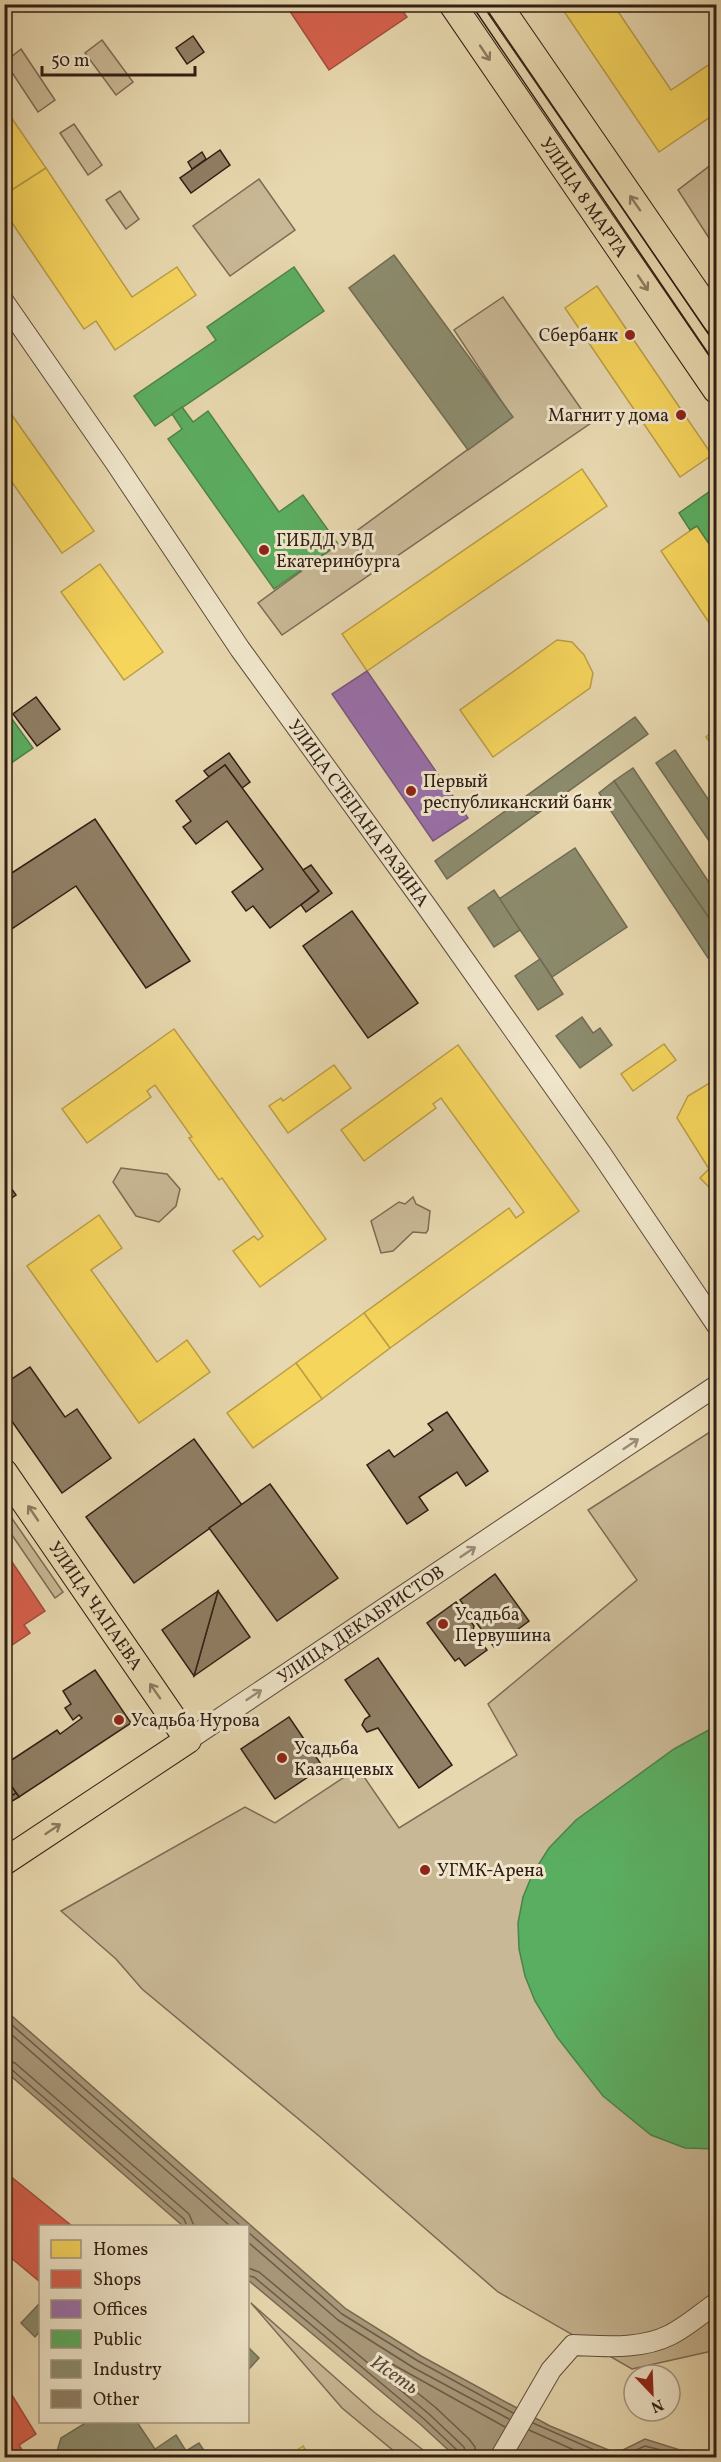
<svg xmlns="http://www.w3.org/2000/svg" width="721" height="2462" font-family="Vollkorn,serif">
	<rect width="100%" height="100%" fill="#e8d8af"/>
	<filter id="stains"><feTurbulence type="fractalNoise" baseFrequency=".00333" numOctaves="4"/><feColorMatrix values="0 0 0 0 .2 0 0 0 0 .09 0 0 0 0 .02 0 0 0 .5 -.17"/></filter>
	<radialGradient id="worn" r=".72"><stop offset=".6" stop-color="#630" stop-opacity="0"/><stop offset="1" stop-color="#630" stop-opacity=".3"/></radialGradient>
	<g fill="#c9b895" stroke="#7c6b55" stroke-width="1.5">
		<path d="M102 40 133 82 116 95 85 53Z"/>
		<path d="M21 49 55 100 38 112 5 62Z"/>
		<path d="M74 124 102 165 88 175 60 133Z"/>
		<path d="M716 161V249L678 190Z"/>
		<path d="M259 179 295 230 230 276 193 226Z"/>
		<path d="M120 191 139 219 126 229 106 200Z"/>
		<path d="M503 297 591 423 282 635 258 603 512 417 454 330Z"/>
		<path d="M121 1168 167 1174 180 1189 176 1206 159 1222 136 1216 113 1182Z"/>
		<path d="M413 1197 416 1204 430 1211 428 1230 426 1233 413 1232 393 1251 381 1253 371 1221 399 1202 405 1204Z"/>
		<path d="M716 1428V2349L712 2351 632 2369 498 2292 319 2136 142 1989 116 1959 61 1911 245 1807 275 1823 358 1768 399 1828 517 1755 488 1704 637 1580 588 1510Z"/>
		<path d="M4 1507 63 1592 55 1598 5 1525Z"/>
		<path d="M251 2303 374 2412 432 2457H401L342 2408Z"/>
	</g>
	<path fill="#a9997b" stroke="#796852" stroke-width="1.5" d="M5 2010 346 2309 421 2356 550 2426 611 2451 623 2450 645 2439 680 2450 716 2455V2457H456L420 2424 248 2280V2226H183L5 2071Z"/>
	<g fill="#f6d55c" stroke="#bb9e47" stroke-width="1.5">
		<path d="M559 4H613L671 90 716 60V113L659 152Z"/>
		<path d="M4 107 46 168 4 195Z"/>
		<path d="M46 168 132 297 177 267 196 295 115 350 96 321 84 329 4 211V195Z"/>
		<path d="M597 286 712 455 680 477 565 308Z"/>
		<path d="M4 404 94 531 62 553 4 471Z"/>
		<path d="M582 469 607 506 367 671 342 634Z"/>
		<path d="M697 526 716 554V633L661 551Z"/>
		<path d="M100 564 163 652 124 680 61 592Z"/>
		<path d="M557 640 572 642 584 655 593 673 590 688 493 757 460 710Z"/>
		<path d="M716 728V750L706 737Z"/>
		<path d="M174 1029 326 1239 260 1287 233 1251 254 1236 258 1240 263 1236 222 1178 219 1180 189 1138 192 1137 155 1085 147 1091 151 1097 87 1143 62 1109Z"/>
		<path d="M664 1044 676 1060 633 1091 621 1074Z"/>
		<path d="M458 1045 579 1211 390 1348 364 1313 509 1208 516 1218 524 1212 441 1098 433 1104 436 1108 364 1161 341 1130Z"/>
		<path d="M334 1065 351 1088 288 1133 269 1106 281 1098 283 1101Z"/>
		<path d="M716 1079V1194L700 1178 709 1169 677 1118 688 1096Z"/>
		<path d="M99 1215 122 1248 91 1270 157 1362 187 1340 210 1372 139 1423 27 1266Z"/>
		<path d="M364 1313 390 1348 322 1399 296 1363Z"/>
		<path d="M296 1363 322 1399 253 1448 227 1413Z"/>
		<path d="M303 2446 310 2458H286Z"/>
	</g>
	<g fill="#d6604d" stroke="#a44c3c" stroke-width="1.5">
		<path d="M297 4H398L407 17 329 70 289 10Z"/>
		<path d="M10 1559 45 1611 24 1625 30 1633 9 1647 4 1641V1563Z"/>
		<path d="M4 2171 72 2226H40V2279L39 2281 4 2252Z"/>
		<path d="M10 2392 36 2434 19 2445 27 2458H4V2396Z"/>
	</g>
	<path fill="#9970ab" stroke="#7a577e" stroke-width="1.5" d="M367 671 468 818 433 841 332 694Z"/>
	<g fill="#5aae61" stroke="#4d834a" stroke-width="1.5">
		<path d="M294 267 324 311 155 426 134 396 216 340 207 327Z"/>
		<path d="M182 407 193 422 208 411 279 512 303 495 338 544 274 589 168 439 182 429 172 414Z"/>
		<path d="M713 489 716 494V544L712 548 697 526 690 530 679 513Z"/>
		<path d="M4 708 33 748 4 768Z"/>
		<path d="M716 1726V2149L685 2148 651 2135 603 2096 557 2037 535 2001 525 1976 519 1949 518 1923 523 1897 533 1873 549 1848 576 1820 674 1749Z"/>
	</g>
	<g fill="#8c8c6e" stroke="#706b53" stroke-width="1.5">
		<path d="M394 255 513 417 468 450 349 288Z"/>
		<path d="M635 717 648 734 538 813 518 802Z"/>
		<path d="M675 750 716 811V851L656 763Z"/>
		<path d="M633 768 716 893V928L614 781Z"/>
		<path d="M614 781 716 928V952L708 958 599 793Z"/>
		<path d="M518 802 538 813 447 879 435 861Z"/>
		<path d="M575 848 627 927 552 977 499 899Z"/>
		<path d="M494 890 520 930 494 947 468 908Z"/>
		<path d="M540 959 563 994 538 1010 515 976Z"/>
		<path d="M582 1017 593 1033 600 1028 612 1045 580 1068 556 1036Z"/>
		<path d="M4 1775 16 1793 4 1801Z"/>
		<path d="M40 2303V2331L35 2337 21 2323Z"/>
		<path d="M248 2347 259 2358 248 2370Z"/>
		<path d="M87 2422H137L155 2449 142 2458H55L61 2438Z"/>
		<path d="M176 2435 186 2451 199 2443 209 2458H142Z"/>
	</g>
	<g fill="none" stroke-linecap="round" stroke-linejoin="round">
		<g stroke="#6c5c48" stroke-width="1.5">
			<path d="M4 2018 241 2226"/>
			<path d="M4 2028 230 2226"/>
			<path d="M4 2060 15 2063 189 2214 194 2226"/>
			<path d="M4 2067 11 2069 184 2219 187 2226"/>
			<path d="M248 2232 342 2314 418 2361 513 2413"/>
			<path d="M248 2242 338 2320 414 2368 509 2419"/>
			<path d="M248 2268 259 2272 429 2414 464 2447 467 2458"/>
			<path d="M248 2276 254 2277 424 2419 458 2451 459 2458"/>
			<path d="M533 2423 610 2457 625 2455 645 2446 692 2458"/>
			<path d="M529 2430 592 2458"/>
			<path d="M476 2458 475 2447 469 2439 435 2407 388 2369V2365L392 2364 505 2427"/>
		</g>
	</g>
	<g fill="#907f65" stroke="#301e15" stroke-width="1.5">
		<path d="M193 36 204 52 187 64 176 48Z"/>
		<path d="M220 150 230 165 191 193 180 178Z"/>
		<path d="M202 152 206 159 192 169 188 162Z"/>
		<path d="M36 697 60 729 37 746 13 714Z"/>
		<path d="M229 753 250 782 242 788 225 765 209 777 204 771Z"/>
		<path d="M225 765 319 891 270 928 253 906 246 911 232 892 263 869 227 821 196 844 183 827 191 821 176 801Z"/>
		<path d="M95 819 190 961 146 988 76 886 4 934V878Z"/>
		<path d="M311 865 332 893 306 912 301 905 319 891 303 870Z"/>
		<path d="M352 911 418 1003 368 1038 303 946Z"/>
		<path d="M4 1178 16 1195 4 1203Z"/>
		<path d="M30 1367 65 1417 77 1409 111 1458 62 1493 4 1410V1384Z"/>
		<path d="M447 1412 488 1471 466 1486 457 1472 419 1497 428 1510 407 1524 367 1465 389 1450 394 1457 433 1430 428 1424Z"/>
		<path d="M194 1439 242 1505 134 1583 86 1517Z"/>
		<path d="M270 1484 338 1578 277 1621 209 1528Z"/>
		<path d="M495 1574 529 1621 494 1647 460 1600Z"/>
		<path d="M218 1591 250 1637 194 1676Z"/>
		<path d="M218 1591 194 1676 162 1630Z"/>
		<path d="M456 1602 474 1626 473 1631 487 1650 465 1666 459 1658 455 1661 427 1623Z"/>
		<path d="M378 1658 452 1765 419 1788 378 1728 367 1732 362 1725 365 1719 370 1716 345 1680Z"/>
		<path d="M95 1670 131 1723 19 1797 4 1775V1765L57 1730 60 1734 82 1718 79 1715 73 1720 65 1708 71 1704 63 1691Z"/>
		<path d="M289 1717 323 1767 275 1799 241 1749Z"/>
		<path d="M16 1793 19 1797 4 1806V1801Z"/>
	</g>
	<g fill="none" stroke-linecap="round" stroke-linejoin="round">
		<g stroke="#5e4c3c" stroke-width="22">
			<g id="minor">
				<path id="s1" d="M4 302 115 462 240 649 427 907 600 1152 716 1324"/>
				<path id="s2" d="M188 1740 716 1386"/>
				<path d="M500 2458 551 2370 573 2345C604 2346 640 2350 670 2335 686 2327 701 2314 716 2303"/>
			</g>
		</g>
		<g stroke="#301e15" stroke-width="28">
			<g id="major">
				<path id="s3" d="M452 4 716 390"/>
				<path d="M498 4 716 321"/>
				<path id="s4" d="M4 1472 188 1740 4 1862"/>
			</g>
		</g>
		<use href="#minor" stroke="#f0e6cb" stroke-width="20"/>
		<use href="#major" stroke="#e8d8af" stroke-width="26"/>
		<g stroke="#301e15" stroke-width="1.5">
			<path d="M471 4 716 365"/>
			<path d="M483 4 716 345"/>
		</g>
	</g>
	<defs><path id="oneway-shaft" d="M-6 0H5M1.5-3L5.5 0L1.5 3" fill="none" stroke-width="1.6" stroke-linecap="round" stroke-linejoin="round" transform="scale(1.5)"/></defs>
	<g stroke="#8c7b62">
		<use href="#oneway-shaft" transform="translate(485 53) rotate(56)"/>
		<use href="#oneway-shaft" transform="translate(635 203) rotate(-125)"/>
		<use href="#oneway-shaft" transform="translate(643 283) rotate(56)"/>
		<use href="#oneway-shaft" transform="translate(33 1513) rotate(-124)"/>
		<use href="#oneway-shaft" transform="translate(155 1691) rotate(-125)"/>
		<use href="#oneway-shaft" transform="translate(53 1829) rotate(-34)"/>
	</g>
	<g stroke="#9a8c79">
		<use href="#oneway-shaft" transform="translate(631 1444) rotate(-34)"/>
		<use href="#oneway-shaft" transform="translate(468 1552) rotate(-34)"/>
		<use href="#oneway-shaft" transform="translate(254 1695) rotate(-34)"/>
	</g>
	<g fill="#8f2418" stroke="#f0e6cb" stroke-width="2">
		<circle cx="630" cy="335" r="6"/>
		<circle cx="681" cy="415" r="6"/>
		<circle cx="264" cy="550" r="6"/>
		<circle cx="411" cy="791" r="6"/>
		<circle cx="443" cy="1624" r="6"/>
		<circle cx="119" cy="1720" r="6"/>
		<circle cx="282" cy="1758" r="6"/>
		<circle cx="425" cy="1870" r="6"/>
	</g>
	<g text-anchor="middle" stroke-width="6" stroke-linejoin="round" paint-order="stroke">
		<g font-size="18" fill="#301e15" stroke="#f0e6cb">
			<text dy="6" stroke="none"><textPath href="#s3" startOffset="234">УЛИЦА 8 МАРТА</textPath></text>
			<text dy="6" stroke="none"><textPath href="#s1" startOffset="622">УЛИЦА СТЕПАНА РАЗИНА</textPath></text>
			<text dy="6" stroke="none"><textPath href="#s4" startOffset="162">УЛИЦА ЧАПАЕВА</textPath></text>
			<text dy="6" stroke="none"><textPath href="#s2" startOffset="208">УЛИЦА ДЕКАБРИСТОВ</textPath></text>
		</g>
		<g font-size="18" fill="#301e15" stroke="#f0e6cb" text-anchor="start">
			<text x="618" y="341" text-anchor="end">Сбербанк</text>
			<text x="669" y="421" text-anchor="end">Магнит у дома</text>
			<text x="276" y="546">ГИБДД УВД<tspan x="276" dy="21">Екатеринбурга</tspan></text>
			<text x="423" y="787">Первый<tspan x="423" dy="21">республиканский банк</tspan></text>
			<text x="455" y="1620">Усадьба<tspan x="455" dy="21">Первушина</tspan></text>
			<text x="131" y="1726">Усадьба Нурова</text>
			<text x="294" y="1754">Усадьба<tspan x="294" dy="21">Казанцевых</tspan></text>
			<text x="437" y="1876">УГМК-Арена</text>
		</g>
		<g font-size="20" font-style="italic" fill="#5a4939" stroke="#f0e6cb">
			<text transform="translate(395 2374) rotate(34)" y="7">Исеть</text>
		</g>
	</g>
	<rect width="721" height="2462" fill="none" stroke="#e8d8af" stroke-width="24"/>
	<rect x="6" y="6" width="709" height="2450" fill="none" stroke="#301e15" stroke-width="3"/>
	<rect x="12" y="12" width="697" height="2438" fill="none" stroke="#301e15" stroke-width="1.5"/>
	<rect x="39" y="2225" width="210" height="198" fill="#f0e6cb" stroke="#a39682" stroke-width="1.5"/>
	<rect x="51" y="2240" width="30" height="18" fill="#f6d55c" stroke="#a39682" stroke-width="1.5"/>
	<text x="93" y="2255" font-size="18" fill="#301e15">Homes</text>
	<rect x="51" y="2270" width="30" height="18" fill="#d6604d" stroke="#a39682" stroke-width="1.5"/>
	<text x="93" y="2285" font-size="18" fill="#301e15">Shops</text>
	<rect x="51" y="2300" width="30" height="18" fill="#9970ab" stroke="#a39682" stroke-width="1.5"/>
	<text x="93" y="2315" font-size="18" fill="#301e15">Offices</text>
	<rect x="51" y="2330" width="30" height="18" fill="#5aae61" stroke="#a39682" stroke-width="1.5"/>
	<text x="93" y="2345" font-size="18" fill="#301e15">Public</text>
	<rect x="51" y="2360" width="30" height="18" fill="#8c8c6e" stroke="#a39682" stroke-width="1.5"/>
	<text x="93" y="2375" font-size="18" fill="#301e15">Industry</text>
	<rect x="51" y="2390" width="30" height="18" fill="#907f65" stroke="#a39682" stroke-width="1.5"/>
	<text x="93" y="2405" font-size="18" fill="#301e15">Other</text>
	<g transform="translate(652 2393) rotate(157)"><circle r="28" fill="#f0e6cb" stroke="#a39682" stroke-width="1.5"/>
	<path d="M0-4.5L10 22L0 15L-10 22Z" fill="#8f2418"/>
	<text y="-9" font-size="16" font-weight="bold" text-anchor="middle" fill="#301e15">N</text>
	</g>
	<path d="M42 66v9h153v-9" fill="none" stroke="#301e15" stroke-width="3"/>
	<text x="51" y="66" font-size="18" fill="#301e15" stroke="#f0e6cb" stroke-width="4.5" paint-order="stroke">50 m</text>
	<rect width="100%" height="100%" filter="url(#stains)"/>
	<rect width="100%" height="100%" fill="url(#worn)"/>
</svg>
